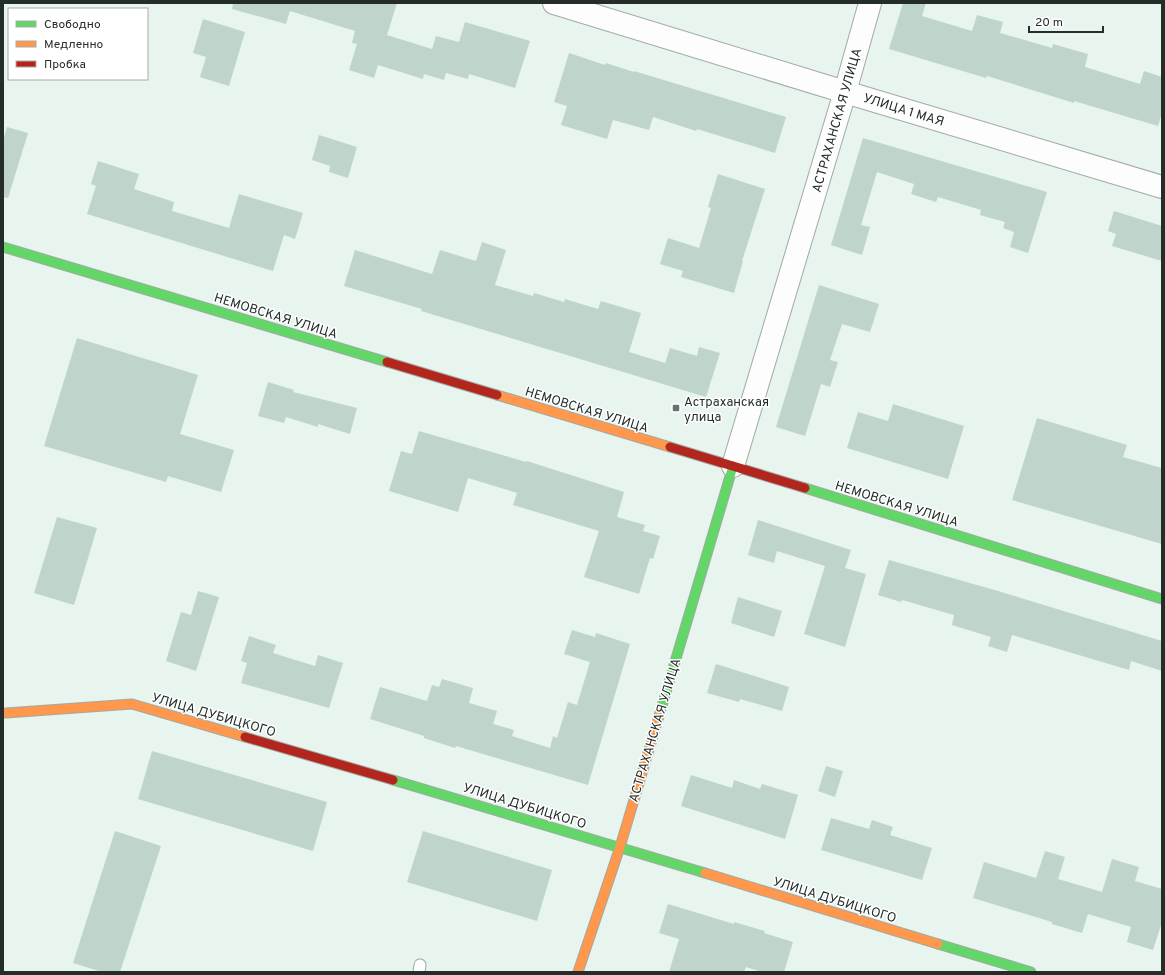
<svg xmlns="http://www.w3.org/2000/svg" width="1165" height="975" font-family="Overpass,sans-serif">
	<rect width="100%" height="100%" fill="#e8f4ee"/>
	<g fill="#bfd5cb">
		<path d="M233 3H397L387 35 432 49 436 36 459 42 465 22 530 41 515 88 469 74 468 79 446 73 444 80 424 74 423 79 378 65 374 78 349 70 357 44 352 43 355 31 290 11 286 24 232 9Z"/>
		<path d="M903 3H926L922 16 972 31 977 15 1003 22 1000 33 1052 48 1053 44 1088 54 1085 67 1140 84 1144 71 1162 77V113L1158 126 1074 101V103L987 76 986 78 889 49Z"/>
		<path d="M203 19 245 32 229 86 200 77 206 57 193 53Z"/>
		<path d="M569 53 605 65 606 63 634 72V71L786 117 775 153 697 129 696 131 653 117 649 130 613 120 607 139 561 125 567 106 554 102Z"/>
		<path d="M7 127 28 133 8 198 3 197V141Z"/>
		<path d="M319 135 357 147 348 178 329 172 330 166 312 160Z"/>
		<path d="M863 138 1047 192 1028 253 1010 247 1014 232 1003 228 1005 222 980 215 981 210 938 197 936 202 911 194 914 184 877 172 861 225 870 227 862 255 831 245Z"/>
		<path d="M98 161 139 174 134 189 174 202 172 211 229 228 239 194 303 213 295 239 284 235 273 271 87 214 96 186 91 184Z"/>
		<path d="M718 174 765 189 742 261H743L734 293 681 277 683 271 660 264 668 238 699 248 711 208 708 207Z"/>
		<path d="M1114 211 1162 226V261L1112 246 1116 234 1108 231Z"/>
		<path d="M482 242 506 250 495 285 533 296 534 293 564 302 565 299 598 309 601 301 641 313 629 352 665 363 670 348 697 356 699 347 720 353 706 397 421 311 422 309 344 286 355 250 432 274 440 250 476 261Z"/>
		<path d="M819 285 879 304 870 332 842 324 830 360 838 362 830 387 821 384 805 436 776 427Z"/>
		<path d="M77 338 198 375 180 434 234 450 221 492 168 476 166 482 44 446Z"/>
		<path d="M268 382 294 390 293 392 357 408 350 434 318 424V427L286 417 284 423 258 416Z"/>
		<path d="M893 404 964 426 948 479 847 448 858 412 888 421Z"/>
		<path d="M1037 418 1127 445 1123 457 1162 468V544L1012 500Z"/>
		<path d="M419 431 526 462 527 461 624 492 617 517 645 525 643 531 660 536 653 559 650 558 639 594 584 577 599 531 513 505 517 493 468 478 458 512 389 491 401 451 412 454Z"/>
		<path d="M57 517 97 528 74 605 34 593Z"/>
		<path d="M758 520 851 550 845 568 866 574 845 647 804 634 825 566 777 551 774 563 748 555Z"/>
		<path d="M889 560 998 591 1162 641V671L1131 661 1129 670 1012 635 1007 652 988 646 991 637 952 625 954 615 902 600 901 602 878 595Z"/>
		<path d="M198 591 219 597 196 671 166 661 181 612 191 615Z"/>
		<path d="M738 597 782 611 774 637 731 623Z"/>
		<path d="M572 630 595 637 596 633 630 644 588 785 456 746 455 748 424 738V736L370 719 380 687 427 701 432 685 439 687 442 679 473 688 469 703 497 711 493 724 514 730 512 736 550 748 553 736 557 738 568 702 577 705 590 662 564 654Z"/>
		<path d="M249 636 276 645 273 653 315 666 318 655 343 663 329 708 241 683 247 663 241 661Z"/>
		<path d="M716 664 789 687 782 711 740 699 739 702 707 693Z"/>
		<path d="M152 751 327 802 313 851 138 799Z"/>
		<path d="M826 766 843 771 835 797 818 791Z"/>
		<path d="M691 775 732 788 734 780 760 789 762 784 798 795 785 839 681 806Z"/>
		<path d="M831 818 869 829 872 820 893 827 890 835 932 848 922 880 821 850Z"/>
		<path d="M115 831 161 846 120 972H102L73 963Z"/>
		<path d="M423 831 552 870 537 921 407 882Z"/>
		<path d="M1045 851 1065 857 1058 879 1102 892 1112 859 1139 867 1135 881 1162 889V922L1153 950 1127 942 1131 927 1088 914 1082 933 1052 924V922L973 898 984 862 1036 878Z"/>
		<path d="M668 904 734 924V922L765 931 764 933 793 942 784 972H762L746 967 744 972H669L679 939 659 933Z"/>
	</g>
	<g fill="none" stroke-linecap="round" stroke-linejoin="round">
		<g stroke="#a0aaa5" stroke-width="13">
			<path id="lane" d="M419 972 420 965"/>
		</g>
		<g stroke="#a0aaa5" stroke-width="24">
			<g id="street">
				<path d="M554 3 845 92 1162 187"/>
				<path d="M733 466 845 92 870 3"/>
			</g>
		</g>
		<g stroke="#a0aaa5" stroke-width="11">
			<g id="fast">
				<path d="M3 247 387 362"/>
				<path d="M805 488 1162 599"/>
				<path d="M659 716 733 466"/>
				<path d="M393 780 705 873"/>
				<path d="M938 944 1031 972"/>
			</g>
		</g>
		<g stroke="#a0aaa5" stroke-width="11">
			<g id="slow">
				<path d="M497 395 670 447"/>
				<path d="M6 713 132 704 245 737"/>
				<path d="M705 873 938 944"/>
				<path d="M578 972 620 847 659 716"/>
			</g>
		</g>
		<g stroke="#a0aaa5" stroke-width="11">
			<g id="jam">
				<path d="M387 362 497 395"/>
				<path d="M670 447 805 488"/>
				<path d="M245 737 393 780"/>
			</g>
		</g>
		<use href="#lane" stroke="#fcfdfc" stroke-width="11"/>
		<use href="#street" stroke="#fcfdfc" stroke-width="22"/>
		<use href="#fast" stroke="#63d668" stroke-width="9"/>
		<use href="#slow" stroke="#ff974d" stroke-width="9"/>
		<use href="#jam" stroke="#b3261e" stroke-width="9"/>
	</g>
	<rect fill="#69736e" stroke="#fff" stroke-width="1.5" x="672" y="404" width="8" height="8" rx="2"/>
	<g text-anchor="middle" stroke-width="3" stroke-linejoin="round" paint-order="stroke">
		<g font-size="13" fill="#242d29" stroke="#fff">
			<text transform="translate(904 109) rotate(17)" y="5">УЛИЦА 1 МАЯ</text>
			<text transform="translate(836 120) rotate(-74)" y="5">АСТРАХАНСКАЯ УЛИЦА</text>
			<text transform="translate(276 315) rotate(17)" y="5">НЕМОВСКАЯ УЛИЦА</text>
			<text transform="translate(587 409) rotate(17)" y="5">НЕМОВСКАЯ УЛИЦА</text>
			<text transform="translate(897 503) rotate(17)" y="5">НЕМОВСКАЯ УЛИЦА</text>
			<text transform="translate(214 714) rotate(16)" y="5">УЛИЦА ДУБИЦКОГО</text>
			<text transform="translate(654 730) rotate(-73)" y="5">АСТРАХАНСКАЯ УЛИЦА</text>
			<text transform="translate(525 805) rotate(17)" y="5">УЛИЦА ДУБИЦКОГО</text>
			<text transform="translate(835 899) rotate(17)" y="5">УЛИЦА ДУБИЦКОГО</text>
		</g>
		<g font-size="13" fill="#242d29" stroke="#fff" text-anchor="start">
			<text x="684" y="406">Астраханская<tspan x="684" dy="15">улица</tspan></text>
		</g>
	</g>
	<rect width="1165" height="975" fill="none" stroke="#242d29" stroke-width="8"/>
	<rect x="8" y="8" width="140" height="72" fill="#ffffff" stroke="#a7aba9"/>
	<rect x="16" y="21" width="20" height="6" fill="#63d668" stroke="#a7aba9"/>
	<text x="44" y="28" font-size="12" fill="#242d29">Свободно</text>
	<rect x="16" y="41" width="20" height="6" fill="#ff974d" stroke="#a7aba9"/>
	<text x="44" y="48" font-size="12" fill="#242d29">Медленно</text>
	<rect x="16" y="61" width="20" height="6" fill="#b3261e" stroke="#a7aba9"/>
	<text x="44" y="68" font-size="12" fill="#242d29">Пробка</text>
	<path d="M1029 26v6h74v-6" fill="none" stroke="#242d29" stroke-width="2"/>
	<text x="1035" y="26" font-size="12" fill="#242d29" stroke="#ffffff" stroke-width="3" paint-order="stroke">20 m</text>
</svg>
